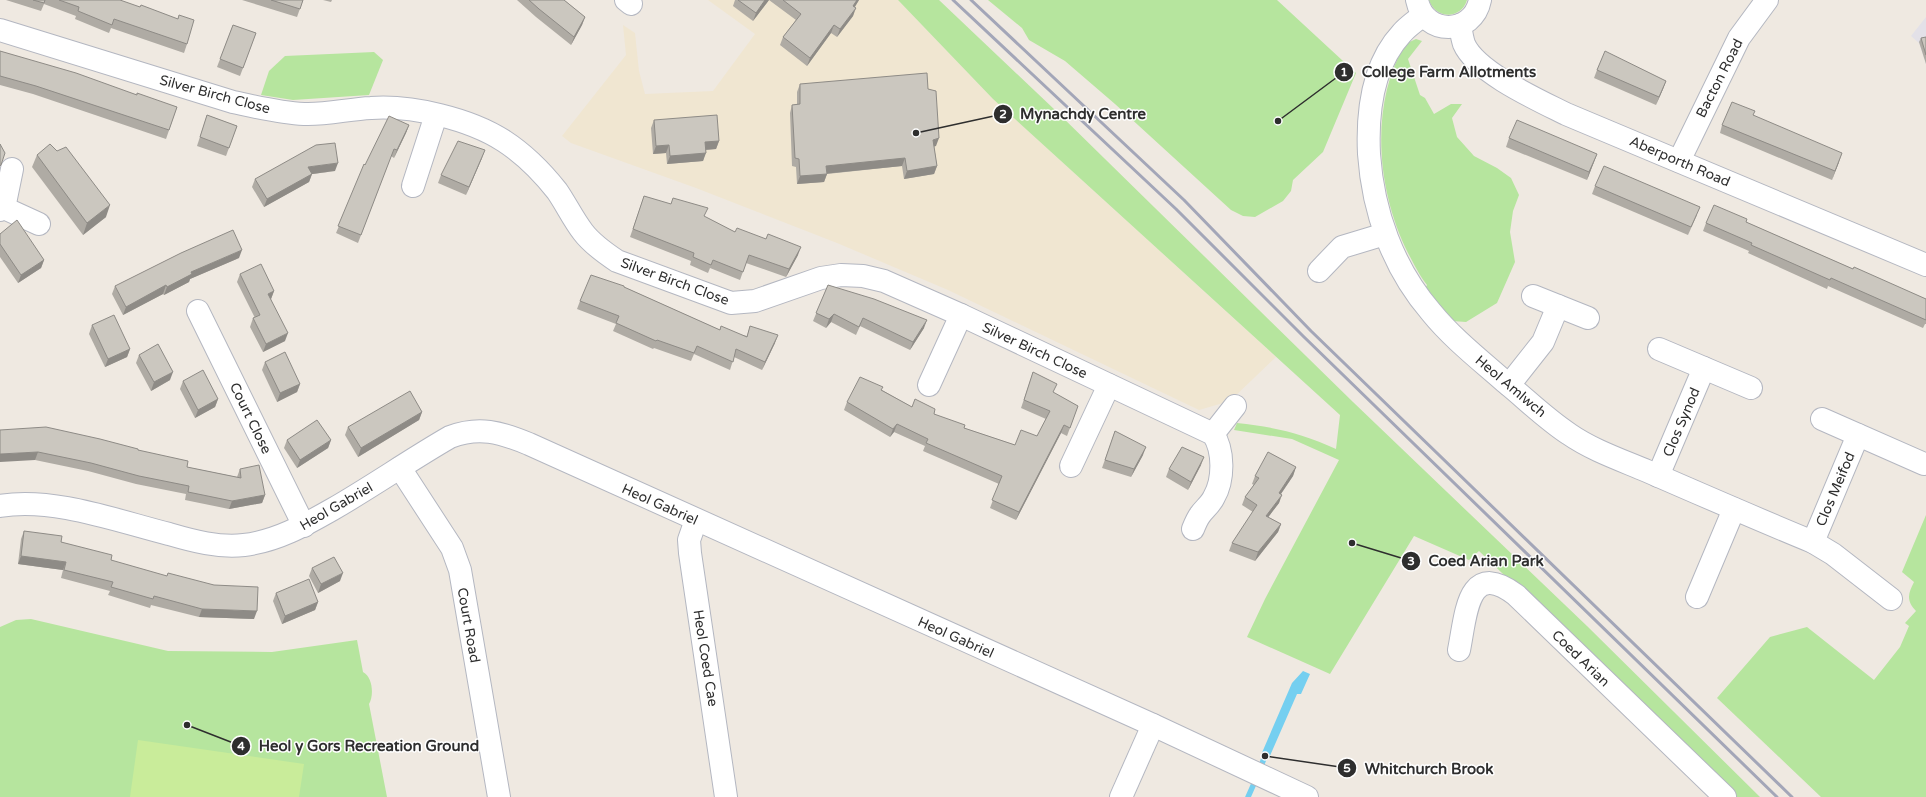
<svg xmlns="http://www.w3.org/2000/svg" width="1926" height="797" font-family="'Varela Round',sans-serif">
	<rect width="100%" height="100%" fill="#efe9e1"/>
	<path fill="#e3e1e8" d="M1926 17V64L1919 43 1911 36Z"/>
	<path fill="#f0e6d1" d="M708 0H898L993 99 1276 357 1230 401 1199 410 948 290 837 243 696 188 571 143 562 136 626 55 623 25 635 33 639 71 645 94 713 91 755 34Z"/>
	<g fill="#b6e59e">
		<path d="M898 0H939L1055 110 1353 402 1587 626 1760 797H1736L1479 551 1469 560 1414 536 1330 674 1247 637 1265 599 1339 460 1292 439 1234 430 1237 423C1274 427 1302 433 1336 449L1340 415 993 99Z"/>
		<path d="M988 0H1277L1356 73 1323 152 1293 180 1291 191 1283 201 1255 217 1243 216 1231 210 1115 104 1065 61 1029 40 1022 28Z"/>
		<path d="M1429 0H1467C1461 20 1435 19 1429 0Z"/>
		<path d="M1416 39 1422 41 1408 59 1420 95 1425 98 1434 114 1451 104H1462L1452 118 1457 137 1474 156 1497 168 1511 178 1519 195 1513 211 1510 232 1515 262 1497 303 1466 322 1425 319 1423 292 1427 285C1419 275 1414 264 1408 253 1377 191 1369 106 1405 44Z"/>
		<path d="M374 52 383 60 369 95 293 100 261 95 269 71 285 56Z"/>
		<path d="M1926 515V797H1821L1717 698 1770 637 1807 627 1874 680 1900 647 1909 626 1905 623 1916 611C1906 600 1908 594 1914 582L1902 572Z"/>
		<path d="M31 619 168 651 272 652 357 640 363 672C373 677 374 696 369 704L387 797H0V627L16 620Z"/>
	</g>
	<path fill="#c9ec9a" d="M138 740 304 764 299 797H130Z"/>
	<path fill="#75cff0" d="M1303 671 1310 674 1301 694H1297L1269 758 1261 755 1292 683Z"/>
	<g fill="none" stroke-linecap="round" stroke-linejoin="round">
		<g stroke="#75cff0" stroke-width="5.5">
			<path d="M1259 771 1267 751"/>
			<path d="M1248 797 1256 779"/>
		</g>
		<g stroke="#b4b7c1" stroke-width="24">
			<g id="minor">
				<path d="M626 0 631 4"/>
				<path d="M1417 0C1424 36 1473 36 1480 0"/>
				<path d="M1423 15C1416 21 1408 26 1402 33 1372 65 1367 112 1369 154 1373 212 1393 268 1431 312 1452 338 1480 360 1505 382 1526 399 1546 419 1569 434 1592 450 1621 460 1647 471 1702 495 1757 519 1813 542L1833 554 1891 599"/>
				<path d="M1460 25C1461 31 1462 38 1464 44 1476 72 1538 100 1566 114L1926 265"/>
				<path d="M0 30 233 102C256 107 280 113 304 114 326 115 349 109 371 108 412 105 470 119 504 141 524 154 542 172 557 191 566 204 573 219 583 232 592 244 605 253 617 261L731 303 755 301 821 278 841 275 863 276 884 281 961 315 1213 434C1224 450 1224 480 1214 497 1211 504 1204 509 1200 515 1197 519 1195 524 1193 529"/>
				<path d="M1679 161 1739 38 1767 0"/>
				<path d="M413 186 436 115"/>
				<path d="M4 208 39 224"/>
				<path d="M0 210 4 208 12 169"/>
				<path d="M1319 271 1342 247 1385 234"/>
				<path d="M1533 296 1588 318"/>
				<path d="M198 311 304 526"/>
				<path d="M1659 349 1751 388"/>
				<path d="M929 385 961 315"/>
				<path d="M1509 385 1543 342 1558 306"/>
				<path d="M1822 419 1924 464"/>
				<path d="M1213 434 1235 406"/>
				<path d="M1071 466 1109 385"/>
				<path d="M400 468 452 548 460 570 499 797"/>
				<path d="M1658 476 1704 368"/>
				<path d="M0 506C54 497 117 521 169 534 193 541 219 548 244 545 277 541 305 525 333 509 373 486 410 460 450 437 479 426 500 432 529 444L1153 725 1307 797"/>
				<path d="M696 520 689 540 690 553 726 797"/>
				<path d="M1813 542 1858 435"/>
				<path d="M1697 597 1734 509"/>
				<path d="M1459 650C1466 616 1467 558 1516 595L1725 797"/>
				<path d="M1121 797 1153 725"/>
			</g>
		</g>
		<use href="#minor" stroke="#fff" stroke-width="22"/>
		<g stroke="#a3a6b8" stroke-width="3">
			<path d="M953 0 1176 209 1303 336 1777 797"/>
			<path d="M971 0 1184 200 1311 331 1792 797"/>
		</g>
	</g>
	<g fill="#afaba4">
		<path d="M6 0H120L187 44 184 53 111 28 109 33 75 19 76 16 44 4 41 11Z"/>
		<path d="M242 0H303L297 17Z"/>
		<path d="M323 0H332L331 2Z"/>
		<path d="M517 0H564L585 17 582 25 571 45 536 17Z"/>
		<path d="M735 0H769L753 21 733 6Z"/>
		<path d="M769 0H859L855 7 853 16 837 37 831 33 807 66 780 45 783 37 796 20Z"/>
		<path d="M233 25 256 33 240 76 217 67Z"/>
		<path d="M1926 37V64L1919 42 1921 38Z"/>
		<path d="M0 51 137 95 177 107 166 139 33 94 0 85Z"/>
		<path d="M1597 70 1666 81 1663 89 1656 105 1594 78Z"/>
		<path d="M800 84 928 89 936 146H934L937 166 934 174 904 179 902 166 827 174 824 182 797 184 796 167 792 166 790 113 792 105 797 104V92Z"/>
		<path d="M207 115 237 126 226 156 197 146Z"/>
		<path d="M1753 115 1839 162 1832 180 1720 133 1722 125Z"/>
		<path d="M654 120 719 141 716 149 706 150 703 161 667 164 666 153 653 154 651 128Z"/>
		<path d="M409 125 406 133 394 158 391 156 358 243 336 233 365 165Z"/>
		<path d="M1509 138 1597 154 1587 180 1506 147Z"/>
		<path d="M37 155 106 217 83 235 32 167Z"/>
		<path d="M482 158 466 195 438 183 441 175Z"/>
		<path d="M335 171 312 174 309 182 264 207 252 187 255 179Z"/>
		<path d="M1595 186 1697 215 1688 235 1592 194Z"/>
		<path d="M644 196 704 217 735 232 798 255 786 277 746 263 740 280 710 268 708 273 690 265 691 261 630 237Z"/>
		<path d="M1746 222 1853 269 1926 299V324H1925L1923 328 1828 286 1827 289 1748 253 1749 251 1703 231 1706 223Z"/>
		<path d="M0 234 44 260 41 268 18 283 0 257Z"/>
		<path d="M239 258 190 279 189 282 164 295 163 294 123 315 112 294 115 286Z"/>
		<path d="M240 274 274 291 271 299 285 341 263 352 250 327 253 318H255L237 282Z"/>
		<path d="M828 285 924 328 910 350 860 326 856 335 831 322 826 328 813 321Z"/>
		<path d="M624 287 720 330 747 336 750 326 775 343 762 370 734 357 730 370 694 354 691 361 654 348 653 349 613 331 616 324 577 309 580 301Z"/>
		<path d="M92 325 130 349 127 357 105 367 89 334Z"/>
		<path d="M139 355 170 380 151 391 136 363Z"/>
		<path d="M265 362 300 384 297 392 277 402 262 370Z"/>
		<path d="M1033 372 1053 393 1078 406 1067 436 1061 433 1016 520 990 508 999 484 923 451 925 446 894 432 890 437 844 410 847 402 882 390 912 407 934 414 964 428 1015 445 1037 436 1046 419 1021 408Z"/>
		<path d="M183 381 218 399 215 407 195 418 180 389Z"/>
		<path d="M422 412 419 420 358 457 345 435 348 427Z"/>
		<path d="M0 430 138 450 187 467 237 477 240 469 265 495 262 503 229 509 185 500 186 494 136 484 88 471 35 460Z"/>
		<path d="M1115 431 1143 455 1131 477 1102 468Z"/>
		<path d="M287 440H331L328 448 297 468 284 448Z"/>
		<path d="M1201 465 1188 490 1166 477 1169 469Z"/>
		<path d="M1296 467 1293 476 1281 494 1279 503 1268 517 1281 524 1278 532 1255 561 1229 551 1232 543 1253 512 1242 505 1245 497 1254 485 1252 484 1255 476Z"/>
		<path d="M24 531 61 542 111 560 254 619 199 617 151 605 150 608 108 595 110 591 61 578 63 570 18 564 21 539Z"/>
		<path d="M312 568 340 581 318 593 309 576Z"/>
		<path d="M276 593 318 602 315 610 282 624 273 601Z"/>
	</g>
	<g fill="#8e8b86">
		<path d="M765 0H769L753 21 756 13Z"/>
		<path d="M857 0H859L850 14 853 6Z"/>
		<path d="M856 8 853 16 837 37 840 29Z"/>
		<path d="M585 17 582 25 571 45 574 37Z"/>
		<path d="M834 25 831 33 807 66 810 58Z"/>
		<path d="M1666 81 1663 89 1656 105 1659 97Z"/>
		<path d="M409 125 406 133 394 158 397 150Z"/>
		<path d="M939 138 936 146 930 148 933 140Z"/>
		<path d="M719 141 716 149 702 150 705 142Z"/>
		<path d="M669 145 666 153 653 154 656 146Z"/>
		<path d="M485 150 482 158 466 195 469 187Z"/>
		<path d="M706 153 703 161 667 164 670 156Z"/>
		<path d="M1842 153 1839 162 1832 180 1835 171Z"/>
		<path d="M1597 154 1594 162 1587 180 1589 172Z"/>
		<path d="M905 158 902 166 823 174 826 166Z"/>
		<path d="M338 163 335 171 305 175 308 167Z"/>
		<path d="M937 166 934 174 904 179 907 171Z"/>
		<path d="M312 174 309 182 264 207 267 199Z"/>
		<path d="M827 174 824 182 797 184 800 176Z"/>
		<path d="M110 205 106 217 83 235 87 223Z"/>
		<path d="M801 247 798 255 786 277 789 269Z"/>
		<path d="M242 250 239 258 190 279 189 282 164 295 167 287 191 272Z"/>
		<path d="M44 260 41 268 18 283 21 275Z"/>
		<path d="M166 285 163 294 123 315 126 307Z"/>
		<path d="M274 291 271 299 265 302 268 294Z"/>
		<path d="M834 314 831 322 826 328 829 319Z"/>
		<path d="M927 320 924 328 910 350 913 342Z"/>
		<path d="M288 333 285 341 263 352 266 344Z"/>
		<path d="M778 335 775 343 762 370 765 362Z"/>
		<path d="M130 349 127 357 105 367 108 359Z"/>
		<path d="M173 372 170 380 151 391 154 382Z"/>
		<path d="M300 384 297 392 277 402 280 393Z"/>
		<path d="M218 399 215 407 195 418 198 410Z"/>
		<path d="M422 412 419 420 358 457 361 448Z"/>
		<path d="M897 424 894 432 890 437 893 429Z"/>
		<path d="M1064 425 1061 433 1016 520 1019 512Z"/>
		<path d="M331 440 328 448 297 468 300 460Z"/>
		<path d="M1146 447 1143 455 1131 477 1134 469Z"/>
		<path d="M38 452 35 460 0 462V454Z"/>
		<path d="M1204 457 1201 465 1188 490 1191 482Z"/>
		<path d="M1296 467 1293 476 1276 501 1279 493Z"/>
		<path d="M265 495 262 503 229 509 232 501Z"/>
		<path d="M1282 495 1279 503 1263 524 1266 516Z"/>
		<path d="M1281 524 1278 532 1255 561 1258 552Z"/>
		<path d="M21 556 66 562 63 570 18 564Z"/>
		<path d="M343 573 340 581 318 593 321 584Z"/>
		<path d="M318 602 315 610 282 624 285 616Z"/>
		<path d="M202 609 257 611 254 619 199 617Z"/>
	</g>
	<g fill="#cbc7bf" stroke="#8e8b86">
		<path d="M33 0H45L44 3Z"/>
		<path d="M59 0H120L140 7 141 5 178 19 179 15 194 20 187 44 114 19 112 25 78 11 79 7Z"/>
		<path d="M271 0H303L300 9Z"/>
		<path d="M529 0H564L585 17 574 37 539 9Z"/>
		<path d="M738 0H765L756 13Z"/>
		<path d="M783 0H857L853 6 856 8 840 29 834 25 810 58 783 37 801 14Z"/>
		<path d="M233 25 256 33 243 68 220 59Z"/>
		<path d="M1926 37V55L1921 38Z"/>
		<path d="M0 51 76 73 137 95V93L177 107 169 130 36 86 0 76Z"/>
		<path d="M1605 51 1666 81 1659 97 1597 70Z"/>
		<path d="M927 73 928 89 936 91 939 138 933 140 937 166 907 171 905 158 826 166 827 174 800 176 799 159 795 158 792 105 800 104V84Z"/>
		<path d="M1732 102 1755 111 1753 115 1842 153 1835 171 1722 125Z"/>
		<path d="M207 115 237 126 229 148 200 137Z"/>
		<path d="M717 115 719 141 705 142 706 153 670 156 669 145 656 146 654 120Z"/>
		<path d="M389 116 409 125 397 150 394 149 361 235 338 226 364 164 365 165Z"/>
		<path d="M1517 120 1597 154 1589 172 1509 138Z"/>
		<path d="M458 141 485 150 469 187 441 175Z"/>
		<path d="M335 143 338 163 308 167 312 174 267 199 255 179 316 145Z"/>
		<path d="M0 144 5 153 1 165 0 166Z"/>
		<path d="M50 144 57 151 66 147 110 205 87 223 37 155Z"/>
		<path d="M1604 166 1700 207 1691 227 1595 186Z"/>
		<path d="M644 196 671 204 673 198 708 208 704 216 735 232 737 228 766 239 768 234 801 247 789 269 749 255 743 272 713 260 711 265 693 257 694 253 633 229Z"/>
		<path d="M1714 205 1747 219 1746 222 1853 269 1854 267 1926 299V320L1831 278 1830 280 1751 245 1752 243 1706 223Z"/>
		<path d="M17 220 44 260 21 275 0 244V234Z"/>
		<path d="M233 230 242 250 191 272 192 274 167 287 166 285 126 307 115 286 181 253Z"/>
		<path d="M261 264 274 291 268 294 288 333 266 344 253 318 260 315 240 274Z"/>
		<path d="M591 275 624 286V287L720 330 721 326 747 337 750 326 778 335 765 362 736 349 733 362 697 346 694 353 657 340 656 341 616 323 619 316 580 301Z"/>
		<path d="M828 285 874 299 927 320 913 342 863 318 859 327 834 314 829 319 816 313Z"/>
		<path d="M114 315 130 349 108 359 92 325Z"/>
		<path d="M158 344 173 372 154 382 139 355Z"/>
		<path d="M285 352 300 384 280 393 265 362Z"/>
		<path d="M203 370 218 399 198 410 183 381Z"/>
		<path d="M1033 372 1057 384 1053 392 1078 406 1070 428 1064 425 1019 512 992 500 1002 476 926 443 928 439 897 424 893 429 847 402 860 377 883 387 881 390 912 407 915 399 935 409 934 414 965 425 964 428 1015 445 1021 430 1037 436 1050 411 1024 400Z"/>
		<path d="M410 391 422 412 361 448 348 427Z"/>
		<path d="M317 420 331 440 300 460 287 440Z"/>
		<path d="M46 427 100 439 138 449V450L188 461 187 467 241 478 240 469 259 465 265 495 232 501 188 492 189 486 139 476 91 463 38 452 0 454V430Z"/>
		<path d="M1115 431 1146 447 1134 469 1105 460Z"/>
		<path d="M1182 447 1204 457 1191 482 1169 469Z"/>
		<path d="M1268 452 1296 467 1279 493 1282 495 1266 516 1281 524 1258 552 1232 543 1257 505 1245 497 1259 478 1255 476Z"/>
		<path d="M24 531 62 536 61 542 112 555 111 560 167 576 168 573 214 585 258 587 257 611 202 609 154 596 153 599 111 587 113 582 64 570 66 562 21 556Z"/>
		<path d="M334 557 343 573 321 584 312 568Z"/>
		<path d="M309 579 318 602 285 616 276 593Z"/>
	</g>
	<g text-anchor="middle" stroke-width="3" stroke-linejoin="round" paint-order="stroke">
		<g font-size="14" fill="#2e2e2e" stroke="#fff">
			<text transform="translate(1719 78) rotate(-63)" y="5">Bacton Road</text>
			<text transform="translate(215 94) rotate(15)" y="5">Silver Birch Close</text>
			<text transform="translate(1680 161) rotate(23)" y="5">Aberporth Road</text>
			<text transform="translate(675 281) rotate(20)" y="5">Silver Birch Close</text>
			<text transform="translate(1035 350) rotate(25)" y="5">Silver Birch Close</text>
			<text transform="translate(1511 386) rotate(40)" y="5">Heol Amlwch</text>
			<text transform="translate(251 418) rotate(64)" y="5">Court Close</text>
			<text transform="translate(1681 422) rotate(-67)" y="5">Clos Synod</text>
			<text transform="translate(1835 489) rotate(-67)" y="5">Clos Meifod</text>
			<text transform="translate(660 504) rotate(24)" y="5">Heol Gabriel</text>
			<text transform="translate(336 506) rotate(-30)" y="5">Heol Gabriel</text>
			<text transform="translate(469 625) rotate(80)" y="5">Court Road</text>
			<text transform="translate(956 637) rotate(24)" y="5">Heol Gabriel</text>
			<text transform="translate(706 658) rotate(81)" y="5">Heol Coed Cae</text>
			<text transform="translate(1581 658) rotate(44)" y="5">Coed Arian</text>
		</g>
	</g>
	<path fill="none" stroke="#2e2e2e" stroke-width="1.5" d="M1278 121L1344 72M916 133L1003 114M1352 543L1411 561M187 725L241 746M1265 756L1347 768"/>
	<g fill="#2e2e2e" stroke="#fff" stroke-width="1.5">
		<circle cx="1278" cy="121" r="4"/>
		<circle cx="916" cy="133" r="4"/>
		<circle cx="1352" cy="543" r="4"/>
		<circle cx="187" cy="725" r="4"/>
		<circle cx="1265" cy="756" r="4"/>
		<circle cx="1344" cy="72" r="10"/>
		<circle cx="1003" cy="114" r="10"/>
		<circle cx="1411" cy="561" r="10"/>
		<circle cx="241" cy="746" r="10"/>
		<circle cx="1347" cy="768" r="10"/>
	</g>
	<g font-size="12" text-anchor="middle" font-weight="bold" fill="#fff">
		<text x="1344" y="76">1</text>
		<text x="1003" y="118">2</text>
		<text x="1411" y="565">3</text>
		<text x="241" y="750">4</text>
		<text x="1347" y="772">5</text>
	</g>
	<g font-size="15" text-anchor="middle" font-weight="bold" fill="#2e2e2e" stroke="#fff" stroke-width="3" stroke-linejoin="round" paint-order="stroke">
		<text x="1449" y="77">College Farm Allotments</text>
		<text x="1083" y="119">Mynachdy Centre</text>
		<text x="1486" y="566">Coed Arian Park</text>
		<text x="369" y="751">Heol y Gors Recreation Ground</text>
		<text x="1429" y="774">Whitchurch Brook</text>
	</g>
</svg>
